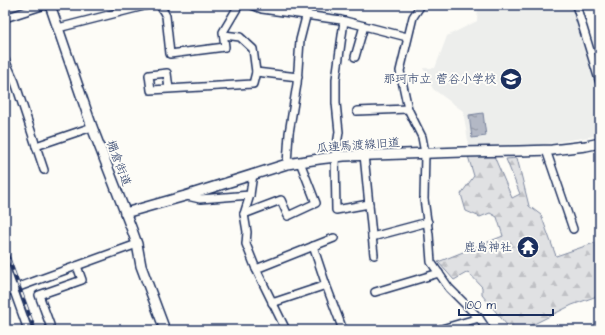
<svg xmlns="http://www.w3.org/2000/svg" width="605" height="335" font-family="'Architects Daughter','Klee One',sans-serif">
	<defs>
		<pattern id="forest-firs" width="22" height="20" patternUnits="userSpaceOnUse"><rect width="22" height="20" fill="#e0e1e3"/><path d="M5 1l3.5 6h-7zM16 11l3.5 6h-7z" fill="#c0c1c5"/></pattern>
		<pattern id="water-ripples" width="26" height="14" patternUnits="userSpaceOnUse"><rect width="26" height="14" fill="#b3b8c5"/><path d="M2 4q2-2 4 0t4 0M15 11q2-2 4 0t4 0" fill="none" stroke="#9196a3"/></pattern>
	</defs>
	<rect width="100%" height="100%" fill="#fdfcf7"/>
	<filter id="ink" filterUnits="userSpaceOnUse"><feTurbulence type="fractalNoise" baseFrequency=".025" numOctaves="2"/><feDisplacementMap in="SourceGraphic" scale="8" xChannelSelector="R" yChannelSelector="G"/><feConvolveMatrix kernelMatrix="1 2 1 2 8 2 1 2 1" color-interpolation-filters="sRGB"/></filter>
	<g filter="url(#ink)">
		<path fill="#edeeec" d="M478 5H491L506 7 510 5H571L600 99V135L540 145 469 147 463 111 433 89 423 68H435L447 36 477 21Z"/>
		<path fill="url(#forest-firs)" stroke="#7e88a0" d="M468 156H494L512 198 520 194 506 159 517 158 529 206 541 215 556 256 600 241V295L572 305 522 330H511L482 295V287L468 272 454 280 438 262 503 236 497 217 490 213 480 217 466 211 461 194 474 176Z"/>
		<path fill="url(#water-ripples)" stroke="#76819c" d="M483 113 486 136 472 138 469 115Z"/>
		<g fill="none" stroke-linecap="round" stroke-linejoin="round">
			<g stroke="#1b2f5e" stroke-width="10">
				<g id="minor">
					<path d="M160 5 166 16 170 54 225 47 223 32 239 5"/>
					<path d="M252 5 262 9 341 20 407 37"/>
					<path d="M421 5 413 17 400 71 408 109 422 137 425 153 424 199 429 235 431 262 449 288 479 318 487 330"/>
					<path d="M576 5 600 83"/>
					<path d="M5 18 45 5"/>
					<path d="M344 21 336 79V103L339 132 335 157 336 210 369 204"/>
					<path d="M58 28 148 5"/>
					<path d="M355 57 364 26"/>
					<path d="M5 60 15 82 36 146"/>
					<path d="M256 72 298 77"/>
					<path d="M169 89 167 73 149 75 151 90 253 84 256 72 253 49 240 37 224 35"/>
					<path d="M357 111 408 109"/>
					<path d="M546 150 573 229"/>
					<path d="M364 155 374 255"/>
					<path d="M287 164 289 133 297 84 300 40 309 5"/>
					<path d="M44 170 36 146 92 127"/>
					<path d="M253 174 250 195 244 214 247 232 246 244 256 269 334 238"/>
					<path d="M187 196 200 199 250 195"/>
					<path d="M244 214 281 200 288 216 316 203 300 162"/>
					<path d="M372 237 428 222"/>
					<path d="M313 246 326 285"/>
					<path d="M5 266 28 330"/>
					<path d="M256 269 286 330"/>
					<path d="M5 292 137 244"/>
					<path d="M375 292 439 273"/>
					<path d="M272 303 326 285 343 330"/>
					<path d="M50 325 39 295 82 280 77 266"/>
					<path d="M438 330 479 318"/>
				</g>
			</g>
			<g stroke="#1b2f5e" stroke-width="12">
				<g id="tertiary">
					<path d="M50 5 92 127 132 230 137 244 141 266 165 330"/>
					<path d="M125 213 185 196 287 164 319 159 344 156 463 152 519 151 552 150 586 146 600 143"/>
				</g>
			</g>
			<use href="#minor" stroke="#fdfcf7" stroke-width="7"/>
			<use href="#tertiary" stroke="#fdfcf7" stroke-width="9"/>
			<g stroke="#1b2f5e" stroke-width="3.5">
				<path id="rail" d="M5 248 35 330"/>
			</g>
			<use href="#rail" stroke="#fdfcf7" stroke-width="2" stroke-dasharray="6" stroke-linecap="butt"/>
		</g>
	</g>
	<defs>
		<g id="school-disc" transform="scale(1.15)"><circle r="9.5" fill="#1b2f5e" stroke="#fdfcf7"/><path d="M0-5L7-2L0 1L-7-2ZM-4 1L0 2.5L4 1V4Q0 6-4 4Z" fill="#fff"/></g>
		<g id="temple-disc" transform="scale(1.15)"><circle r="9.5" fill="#1b2f5e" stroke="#fdfcf7"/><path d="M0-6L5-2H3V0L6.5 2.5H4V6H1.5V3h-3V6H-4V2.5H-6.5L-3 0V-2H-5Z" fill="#fff"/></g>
	</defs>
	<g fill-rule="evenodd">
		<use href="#school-disc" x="511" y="79"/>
		<use href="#temple-disc" x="528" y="247"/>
	</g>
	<g text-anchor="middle" stroke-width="4" stroke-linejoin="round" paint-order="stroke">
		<g font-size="12" fill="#1b2f5e" stroke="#fdfcf7" text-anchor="end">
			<text x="496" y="83">那珂市立 菅谷小学校</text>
			<text x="512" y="251">鹿島神社</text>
		</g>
		<g font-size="12" fill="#1b2f5e" stroke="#fdfcf7">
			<text transform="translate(358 145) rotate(-4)" y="4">瓜連馬渡線旧道</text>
			<text transform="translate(119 163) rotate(69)" y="4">棚倉街道</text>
		</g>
	</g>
	<rect width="605" height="335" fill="none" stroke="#fdfcf7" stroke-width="20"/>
	<rect x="10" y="10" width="585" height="315" fill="none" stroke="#1b2f5e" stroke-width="1.5" filter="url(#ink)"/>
	<path d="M459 309v6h94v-6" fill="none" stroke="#1b2f5e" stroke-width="2"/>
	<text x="465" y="309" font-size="12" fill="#1b2f5e" stroke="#fdfcf7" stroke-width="3" paint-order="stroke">100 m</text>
</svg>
